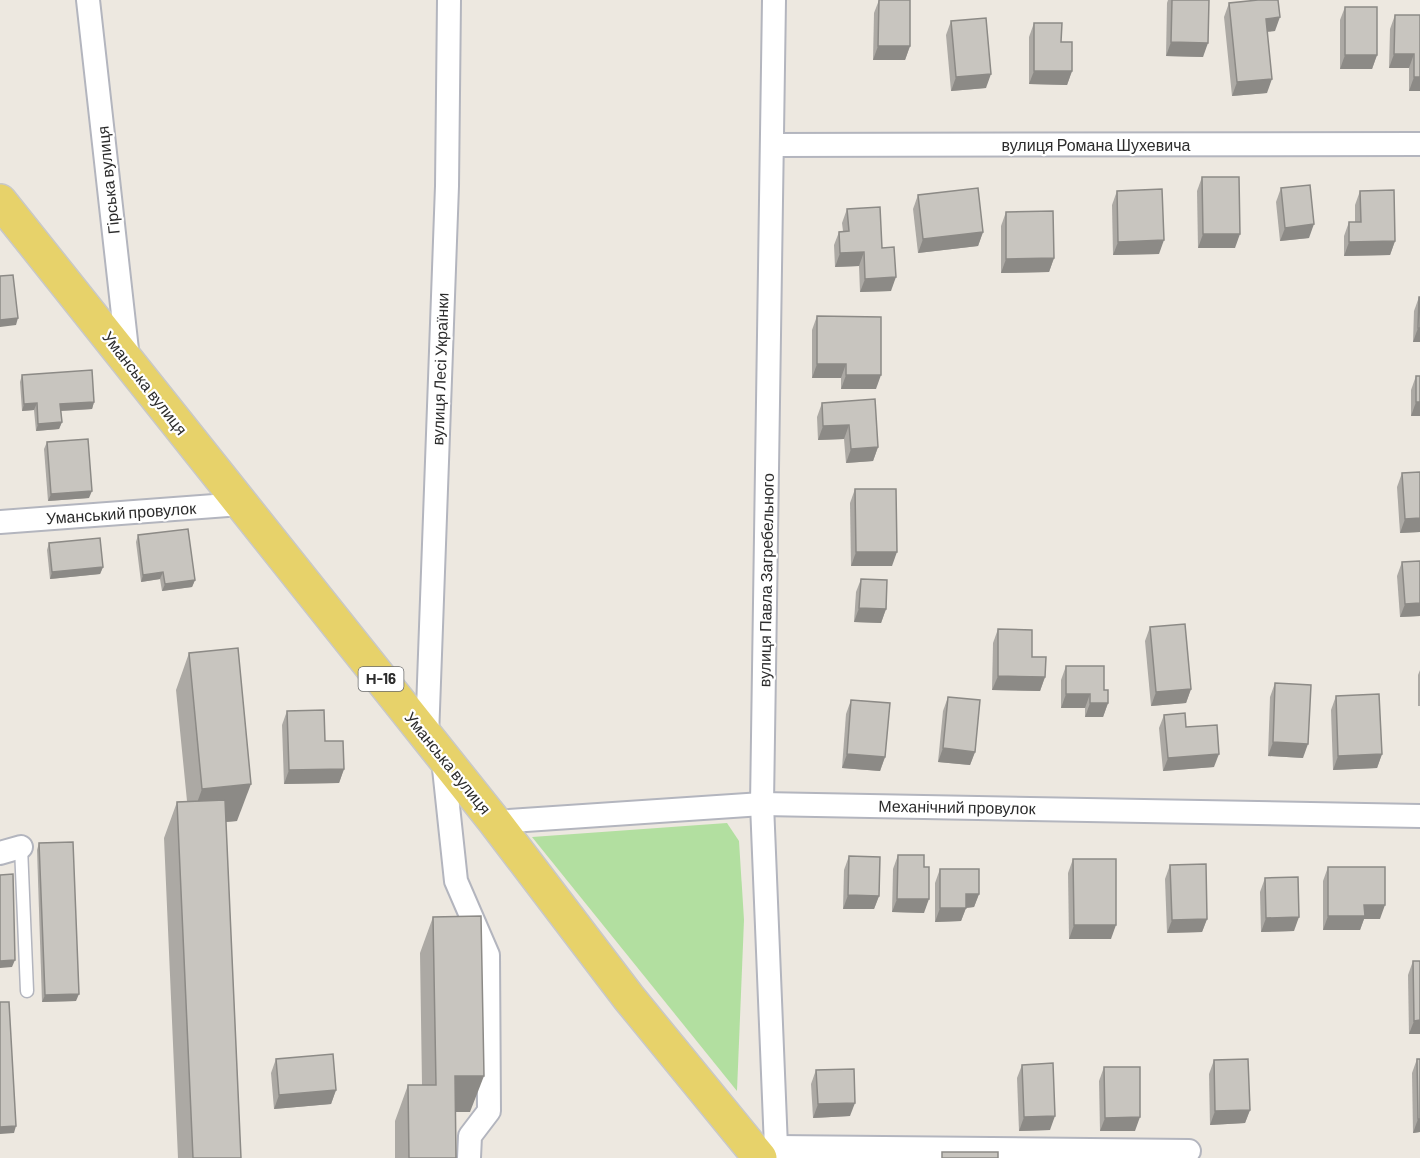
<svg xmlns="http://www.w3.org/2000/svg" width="1420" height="1158" font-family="Barlow,sans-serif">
	<rect width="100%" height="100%" fill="#ede8e0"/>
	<path fill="#b2dfa0" d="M727 823 739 841 744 920 737 1091 532 837Z"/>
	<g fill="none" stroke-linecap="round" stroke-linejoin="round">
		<g stroke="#b3b5be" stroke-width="15">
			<path id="lane" d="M21 847 27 991"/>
		</g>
		<g stroke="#b3b5be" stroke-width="26">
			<g id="street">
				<path d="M88 0 128 359"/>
				<path d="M773 145 1420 144"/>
				<path d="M0 522 241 504"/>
				<path d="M427 737 447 186 449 0"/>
				<path d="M443 759 456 881 488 955 489 1111 470 1136 469 1158"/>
				<path d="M495 822 762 804 1420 816"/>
				<path d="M0 853 21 847"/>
				<path d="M776 1147 1189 1151"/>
				<path d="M770 1158 776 1147 762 804 774 0"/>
			</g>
		</g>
		<g stroke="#c8c8c8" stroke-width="36">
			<path id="primary" d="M0 201 495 822 629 998 760 1158"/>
		</g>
		<use href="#lane" stroke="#fff" stroke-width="12"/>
		<use href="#street" stroke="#fff" stroke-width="22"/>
		<use href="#primary" stroke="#e7d26a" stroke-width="33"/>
	</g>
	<g fill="#aca9a4">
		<path d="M879 0 910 46 905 60H873L874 13Z"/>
		<path d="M1168 0H1209L1203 57 1166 56 1167 3Z"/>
		<path d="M1229 3 1275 31 1267 32V93L1232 96 1224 17Z"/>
		<path d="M1345 7 1377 55 1372 69H1340V20Z"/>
		<path d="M1395 15H1420V91H1409V68H1389L1390 29Z"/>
		<path d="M951 21 986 88 951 91 946 35Z"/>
		<path d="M1034 23 1061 42 1072 71 1067 85 1029 84V37Z"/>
		<path d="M1202 177 1235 248H1198L1197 191Z"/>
		<path d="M1281 188 1309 238 1280 241 1276 202Z"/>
		<path d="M1117 191 1159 254 1113 255 1112 205Z"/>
		<path d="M1360 191 1395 241 1390 255 1344 256V236L1349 222H1355V205Z"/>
		<path d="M918 195 983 232 978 246 918 253 913 209Z"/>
		<path d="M847 209 882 248 891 291 860 292 859 266 835 267 834 245 839 232 843 231 842 223Z"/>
		<path d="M1006 212 1054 258 1049 272 1001 273V226Z"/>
		<path d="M1419 297H1420V342H1413L1414 311Z"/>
		<path d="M817 316 876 389H841V378H812V330Z"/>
		<path d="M22 375 94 402 92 409 61 411 62 422 59 429 36 431 34 410 22 411 20 382Z"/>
		<path d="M1416 376H1420V416H1411V390Z"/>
		<path d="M822 403 878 447 873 461 846 463 844 439 818 440 817 417Z"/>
		<path d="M47 442 89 498 48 501 44 449Z"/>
		<path d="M1420 472V532L1400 533 1397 487 1402 473Z"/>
		<path d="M855 489 892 566H851L850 503Z"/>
		<path d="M138 535 195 580 192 587 162 591 160 579 141 582 136 542Z"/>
		<path d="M49 543 103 567 100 574 50 579 47 550Z"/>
		<path d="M1420 561V616L1400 617 1397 576 1402 562Z"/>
		<path d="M861 579 886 609 881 623 854 622 856 592Z"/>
		<path d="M1150 627 1191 689 1186 703 1151 706 1145 641Z"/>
		<path d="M998 629 1032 657 1045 677 1040 691 992 690 993 643Z"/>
		<path d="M189 653 237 821 226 822 241 1158H178L164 838 177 802 187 801 176 690Z"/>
		<path d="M1066 666 1104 690 1108 703 1103 717H1085V708H1061V680Z"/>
		<path d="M1420 670V706H1418V675Z"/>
		<path d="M1275 683 1303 758 1268 756 1270 697Z"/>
		<path d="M1336 696 1382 754 1377 768 1333 770 1331 710Z"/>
		<path d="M948 697 975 752 970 765 938 762 943 711Z"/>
		<path d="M851 700 885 757 880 771 842 768 846 714Z"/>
		<path d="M287 711 325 741 344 769 339 783 284 784 282 725Z"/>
		<path d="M1164 715 1186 727 1214 767 1163 771 1159 728Z"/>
		<path d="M39 843 76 1001 42 1002 37 850Z"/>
		<path d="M898 855 924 867V913L892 912 893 869Z"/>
		<path d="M849 856 879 896 874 909H843L844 870Z"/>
		<path d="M1073 859 1111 939H1069L1068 873Z"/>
		<path d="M1170 865 1207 919 1202 932 1167 933 1165 879Z"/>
		<path d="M1328 867 1380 919H1364L1360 930H1323V881Z"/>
		<path d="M940 869 979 894 974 907 966 908 961 921 935 922V883Z"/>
		<path d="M1265 878 1294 931 1261 932 1260 892Z"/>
		<path d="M433 917 470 1112H455L456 1158H395V1121L408 1085H422L420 953Z"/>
		<path d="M1413 961 1420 1034H1409L1408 975Z"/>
		<path d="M276 1059 336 1090 331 1104 274 1109 271 1073Z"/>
		<path d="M1417 1059 1420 1132 1413 1133 1412 1073Z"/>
		<path d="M1214 1060 1250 1110 1245 1123 1210 1125 1209 1074Z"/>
		<path d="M1022 1065 1050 1130 1019 1131 1017 1078Z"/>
		<path d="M1104 1067 1135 1131H1100L1099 1081Z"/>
		<path d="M816 1070 850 1116 813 1118 811 1084Z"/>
	</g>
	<g fill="#8c8a86">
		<path d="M1280 17 1275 31 1261 32 1266 19Z"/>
		<path d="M1171 42 1208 43 1203 57 1166 56Z"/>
		<path d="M878 46H910L905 60H873Z"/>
		<path d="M1394 54H1414L1409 68H1389Z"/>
		<path d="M1345 55H1377L1372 69H1340Z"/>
		<path d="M1034 71H1072L1067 85 1029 84Z"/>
		<path d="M991 74 986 88 951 91 956 77Z"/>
		<path d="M1414 77H1420V91H1409Z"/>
		<path d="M1272 79 1267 93 1232 96 1237 82Z"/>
		<path d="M1314 224 1309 238 1280 241 1285 228Z"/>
		<path d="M983 232 978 246 918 253 923 239Z"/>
		<path d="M1203 234H1240L1235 248H1198Z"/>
		<path d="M1164 240 1159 254 1113 255 1118 242Z"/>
		<path d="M1395 241 1390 255 1344 256 1349 242Z"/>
		<path d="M864 252 859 266 835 267 840 253Z"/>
		<path d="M1054 258 1049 272 1001 273 1006 259Z"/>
		<path d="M896 277 891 291 860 292 865 279Z"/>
		<path d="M18 318 16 325 0 327V320Z"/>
		<path d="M1418 328H1420V342H1413Z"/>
		<path d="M817 364H846L841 378H812Z"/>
		<path d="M846 375H881L876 389H841Z"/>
		<path d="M94 402 92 409 58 411 60 404Z"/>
		<path d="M1416 402H1420V416H1411Z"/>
		<path d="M37 403 34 410 22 411 24 404Z"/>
		<path d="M62 422 59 429 36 431 38 424Z"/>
		<path d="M849 425 844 439 818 440 823 426Z"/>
		<path d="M878 447 873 461 846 463 851 449Z"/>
		<path d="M92 491 89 498 48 501 51 494Z"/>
		<path d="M1420 518V532L1400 533 1405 519Z"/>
		<path d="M856 552H897L892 566H851Z"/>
		<path d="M103 567 100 574 50 579 52 572Z"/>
		<path d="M163 572 160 579 141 582 143 575Z"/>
		<path d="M195 580 192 587 162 591 165 584Z"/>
		<path d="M1420 603V616L1400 617 1405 604Z"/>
		<path d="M859 608 886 609 881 623 854 622Z"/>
		<path d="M998 676 1045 677 1040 691 992 690Z"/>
		<path d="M1191 689 1186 703 1151 706 1156 692Z"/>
		<path d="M1066 694H1090L1085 708H1061Z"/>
		<path d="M1090 703H1108L1103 717H1085Z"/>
		<path d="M1273 742 1308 744 1303 758 1268 756Z"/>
		<path d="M943 748 975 752 970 765 938 762Z"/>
		<path d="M847 754 885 757 880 771 842 768Z"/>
		<path d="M1219 754 1214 767 1163 771 1168 758Z"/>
		<path d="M1382 754 1377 768 1333 770 1338 756Z"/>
		<path d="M344 769 339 783 284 784 289 770Z"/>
		<path d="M251 784 237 821 189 825 202 789Z"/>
		<path d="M966 894H979L974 907 965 908H966L961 921 935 922 940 908Z"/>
		<path d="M848 895 879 896 874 909H843Z"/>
		<path d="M897 899H929L924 913 892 912Z"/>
		<path d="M1364 905H1385L1380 919H1364L1360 930H1323L1328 916Z"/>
		<path d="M1299 917 1294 931 1261 932 1266 918Z"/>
		<path d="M1207 919 1202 932 1167 933 1172 920Z"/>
		<path d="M1074 925H1116L1111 939H1069Z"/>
		<path d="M15 960 12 967 0 968V961Z"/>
		<path d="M79 994 76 1001 42 1002 45 995Z"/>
		<path d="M1420 1020V1034H1409L1414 1021Z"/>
		<path d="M455 1076H484L470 1112H441Z"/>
		<path d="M336 1090 331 1104 274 1109 279 1095Z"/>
		<path d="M855 1103 850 1116 813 1118 818 1104Z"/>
		<path d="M1250 1110 1245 1123 1210 1125 1215 1111Z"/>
		<path d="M1055 1116 1050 1130 1019 1131 1024 1117Z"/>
		<path d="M1140 1117 1135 1131H1100L1105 1118Z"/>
		<path d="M1418 1119H1420V1132L1413 1133Z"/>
		<path d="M16 1126 14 1133 0 1134V1127Z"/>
	</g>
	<g fill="#c8c5bf" stroke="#8c8a86" stroke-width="1.5">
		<path d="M879 0H910V46H878Z"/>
		<path d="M1172 0H1209L1208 43 1171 42Z"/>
		<path d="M1258 0H1278L1280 17 1266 19 1272 79 1237 82 1229 3Z"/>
		<rect x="1345" y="7" width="32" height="48"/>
		<path d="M1395 15H1420V77H1414V54H1394Z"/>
		<path d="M986 18 991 74 956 77 951 21Z"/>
		<path d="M1034 23H1062L1061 42H1072V71H1034Z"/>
		<path d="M1202 177H1239L1240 234H1203Z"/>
		<path d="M1310 185 1314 224 1285 228 1281 188Z"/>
		<path d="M978 188 983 232 923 239 918 195Z"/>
		<path d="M1162 189 1164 240 1118 242 1117 191Z"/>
		<path d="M1394 190 1395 241 1349 242V222H1361L1360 191Z"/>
		<path d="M880 207 882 248 894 247 896 277 865 279 864 252 840 253 839 232 849 231 847 209Z"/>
		<path d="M1053 211 1054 258 1006 259V212Z"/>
		<path d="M13 275 18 318 0 320V276Z"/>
		<path d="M1419 297H1420V328H1418Z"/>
		<path d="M817 316 881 317V375H846V364H817Z"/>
		<path d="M92 370 94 402 60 404 62 422 38 424 37 403 24 404 22 375Z"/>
		<rect x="1416" y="376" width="4" height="26"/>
		<path d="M875 399 878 447 851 449 849 425 823 426 822 403Z"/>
		<path d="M88 439 92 491 51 494 47 442Z"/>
		<path d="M1420 472V518L1405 519 1402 473Z"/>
		<path d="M855 489H896L897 552H856Z"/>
		<path d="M188 529 195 580 165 584 163 572 143 575 138 535Z"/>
		<path d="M100 538 103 567 52 572 49 543Z"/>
		<path d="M1420 561V603L1405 604 1402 562Z"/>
		<path d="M861 579 887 580 886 609 859 608Z"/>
		<path d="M1185 624 1191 689 1156 692 1150 627Z"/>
		<path d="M998 629 1032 630V657H1046L1045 677 998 676Z"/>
		<path d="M238 648 251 784 202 789 189 653Z"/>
		<path d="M1066 666H1104V690H1108V703H1090V694H1066Z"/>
		<path d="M1275 683 1311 685 1308 744 1273 742Z"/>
		<path d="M1379 694 1382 754 1338 756 1336 696Z"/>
		<path d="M948 697 980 700 975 752 943 748Z"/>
		<path d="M851 700 890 703 885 757 847 754Z"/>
		<path d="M324 710 325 741H343L344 769 289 770 287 711Z"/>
		<path d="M1185 713 1186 727 1217 725 1219 754 1168 758 1164 715Z"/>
		<path d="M225 800 241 1158H193L177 802Z"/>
		<path d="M73 842 79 994 45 995 39 843Z"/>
		<path d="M898 855H924V867H929V899H897Z"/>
		<path d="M849 856 880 857 879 896 848 895Z"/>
		<path d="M1073 859H1116V925H1074Z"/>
		<path d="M1206 864 1207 919 1172 920 1170 865Z"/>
		<path d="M1328 867H1385V905H1364L1365 916H1328Z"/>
		<path d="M940 869H979V894H966V908H940Z"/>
		<path d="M13 874 15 960 0 961V875Z"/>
		<path d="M1298 877 1299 917 1266 918 1265 878Z"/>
		<path d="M481 916 484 1076H455L456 1158H409L408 1085H436L433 917Z"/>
		<path d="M1413 961H1420V1020L1414 1021Z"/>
		<path d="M0 1002H9L16 1126 0 1127Z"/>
		<path d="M333 1054 336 1090 279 1095 276 1059Z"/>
		<path d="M1248 1059 1250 1110 1215 1111 1214 1060Z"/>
		<path d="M1417 1059H1420V1119H1418Z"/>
		<path d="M1053 1063 1055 1116 1024 1117 1022 1065Z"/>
		<path d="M1104 1067H1140V1117L1105 1118Z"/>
		<path d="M854 1069 855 1103 818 1104 816 1070Z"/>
		<rect x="942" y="1152" width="56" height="6"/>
	</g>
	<g text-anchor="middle" stroke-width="4.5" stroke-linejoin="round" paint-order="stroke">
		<rect fill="#fff" stroke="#6b6b6b" stroke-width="1.5" x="358.5" y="667" width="45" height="24" rx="4.5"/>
		<g font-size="15" font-weight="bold" fill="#2c2c2c">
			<text x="381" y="684">Н-16</text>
		</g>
		<g font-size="16" fill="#2c2c2c" stroke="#fff">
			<text x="1096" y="151">вулиця Романа Шухевича</text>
			<text transform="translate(108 180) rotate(-96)" y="6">Гірська вулиця</text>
			<text transform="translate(440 369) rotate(-88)" y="6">вулиця Лесі Українки</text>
			<text transform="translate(145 383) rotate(52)" y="6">Уманська вулиця</text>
			<text transform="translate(121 513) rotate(-4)" y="6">Уманський провулок</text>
			<text transform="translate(766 580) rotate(-89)" y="6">вулиця Павла Загребельного</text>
			<text transform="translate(448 763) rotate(51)" y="6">Уманська вулиця</text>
			<text transform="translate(957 807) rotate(1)" y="6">Механічний провулок</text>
		</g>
	</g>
</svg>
